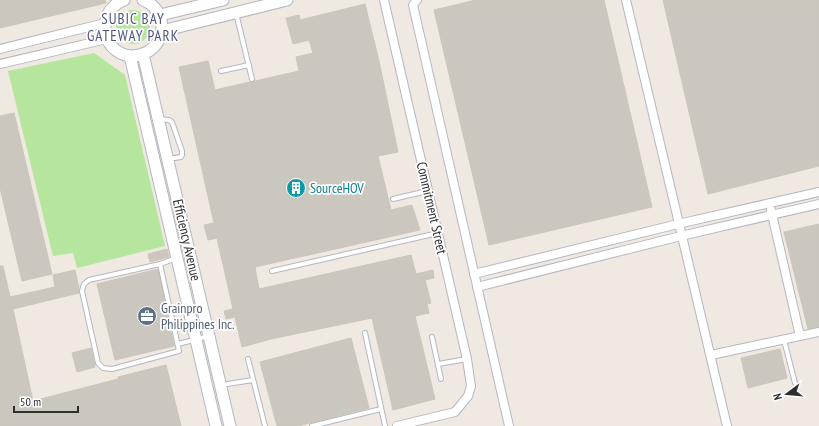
<svg xmlns="http://www.w3.org/2000/svg" width="819" height="426" font-family="'PT Sans Narrow',sans-serif">
	<rect width="100%" height="100%" fill="#efe9e1"/>
	<g fill="#b6e59e">
		<circle cx="133" cy="27" r="17"/>
		<path d="M94 53 125 75 165 246 77 268 73 253 53 256 8 71Z"/>
	</g>
	<g fill="#cbc7bf" stroke="#cbc5ba">
		<path d="M0 0H105L106 3 0 28Z"/>
		<path d="M476 0H604L652 207 489 245 434 10Z"/>
		<path d="M663 0H819V166L708 194Z"/>
		<path d="M365 4 379 61 398 152 378 156 391 210 412 205 420 230 255 267 259 289 411 255 416 274 433 270 434 278 425 280 431 303 427 304 429 313 415 316 435 399 393 410 372 318 271 339 242 347 235 317 226 319 224 311 233 309 217 238 208 240 204 225 214 223 179 67 208 61 215 90 250 82H252L255 81 299 71 296 57 313 53 309 40 293 44 286 18 299 15 300 20Z"/>
		<path d="M14 113 52 274 22 281 0 188V116Z"/>
		<path d="M819 224V327L808 329 784 232Z"/>
		<path d="M167 249 169 257 150 262 148 254Z"/>
		<path d="M0 266H3L10 297 55 287 53 275 75 270 79 288V293L13 309 33 401 118 379V377L166 365 181 426H0Z"/>
		<path d="M158 269 174 346 115 360 97 284Z"/>
		<path d="M351 338 369 408 298 426H277L260 362Z"/>
		<path d="M91 348 95 367 77 372 72 353Z"/>
		<path d="M780 349 787 378 748 388 741 358Z"/>
	</g>
	<g fill="none" stroke-linecap="round" stroke-linejoin="round">
		<g stroke="#b4b7c1" stroke-width="6">
			<g id="lane">
				<path d="M236 13 252 79"/>
				<path d="M221 71 249 65"/>
				<path d="M159 119 169 120 172 122 182 151V155L181 157 168 159"/>
				<path d="M393 199 427 191"/>
				<path d="M160 264 179 351 112 369 103 368 98 363 82 291 84 284 89 280 160 264 177 258"/>
				<path d="M272 271 438 233"/>
				<path d="M365 333 385 426"/>
				<path d="M432 337 441 379"/>
				<path d="M784 340 795 383"/>
				<path d="M178 344 209 336"/>
				<path d="M248 359 265 426"/>
				<path d="M438 364 467 359"/>
				<path d="M221 385 253 380"/>
				<path d="M312 426 381 409"/>
			</g>
		</g>
		<g stroke="#b4b7c1" stroke-width="10">
			<g id="street">
				<path d="M384 0 467 359 471 386 468 396 455 412 397 426"/>
				<path d="M417 0 413 5 509 426"/>
				<path d="M626 0 727 426"/>
				<path d="M0 49 105 23"/>
				<path d="M0 64 107 39"/>
				<path d="M771 210 800 336"/>
				<path d="M474 274 678 224 819 192"/>
				<path d="M477 287 681 236 819 204"/>
				<path d="M711 355 819 332"/>
			</g>
		</g>
		<g stroke="#b4b7c1" stroke-width="13">
			<g id="secondary">
				<path d="M124 0C115 3 108 11 106 20 104 27 105 34 108 41 126 72 172 50 160 17 157 9 151 3 143 0"/>
				<path d="M160 15 223 0"/>
				<path d="M162 31 287 0"/>
				<path d="M143 54 230 426"/>
				<path d="M130 56 216 426"/>
			</g>
		</g>
		<use href="#lane" stroke="#fff" stroke-width="4"/>
		<use href="#street" stroke="#fff" stroke-width="8"/>
		<use href="#secondary" stroke="#fff" stroke-width="11"/>
	</g>
	<defs>
		<g id="building-disc" transform="scale(1)"><circle r="9.5" fill="#0f9aa8" stroke="#fff"/><path d="M-4-6H4V6H1V3H-1V6H-4ZM-2.5-4.3h1.7v1.8h-1.7ZM.8-4.3h1.7v1.8H.8ZM-2.5-1h1.7V.8h-1.7ZM.8-1h1.7V.8H.8Z" fill="#fff"/></g>
		<g id="office-disc" transform="scale(1)"><circle r="9.5" fill="#5c6f8a" stroke="#fff"/><path d="M-6-3h4V-5.5h4V-3h4V5H-6ZM-1-4.5V-3h2v-1.5ZM-6 0V1H6V0Z" fill="#fff"/></g>
	</defs>
	<g fill-rule="evenodd">
		<use href="#building-disc" x="296" y="188"/>
		<use href="#office-disc" x="147" y="316"/>
	</g>
	<g text-anchor="middle" stroke-width="3.5" stroke-linejoin="round" paint-order="stroke">
		<g font-size="14" fill="#0d838f" stroke="#fff" text-anchor="start">
			<text x="310" y="193">SourceHOV</text>
		</g>
		<g font-size="14" fill="#2e2e2e" stroke="#fff">
			<text transform="translate(432 208) rotate(77)" y="5">Commitment Street</text>
			<text transform="translate(187 240) rotate(77)" y="5">Efficiency Avenue</text>
		</g>
		<g font-size="14" fill="#4e5e75" stroke="#fff" text-anchor="start">
			<text x="161" y="313">Grainpro<tspan x="161" dy="16">Philippines Inc.</tspan></text>
		</g>
		<g font-size="15" letter-spacing="1" fill="#4d5680" stroke="#fff">
			<text x="133" y="24">SUBIC BAY<tspan x="133" dy="17">GATEWAY PARK</tspan></text>
		</g>
	</g>
	<g transform="translate(787 394) rotate(254)" stroke="#ffffff" stroke-width="3" paint-order="stroke">
	<path d="M0-3L7 15L0 10L-7 15Z" fill="#2e2e2e"/>
	<text y="-6" font-size="11" font-weight="bold" text-anchor="middle" fill="#2e2e2e">N</text>
	</g>
	<path d="M14 406v6h64v-6" fill="none" stroke="#2e2e2e" stroke-width="2"/>
	<text x="20" y="406" font-size="12" fill="#2e2e2e" stroke="#ffffff" stroke-width="3" paint-order="stroke">50 m</text>
</svg>
